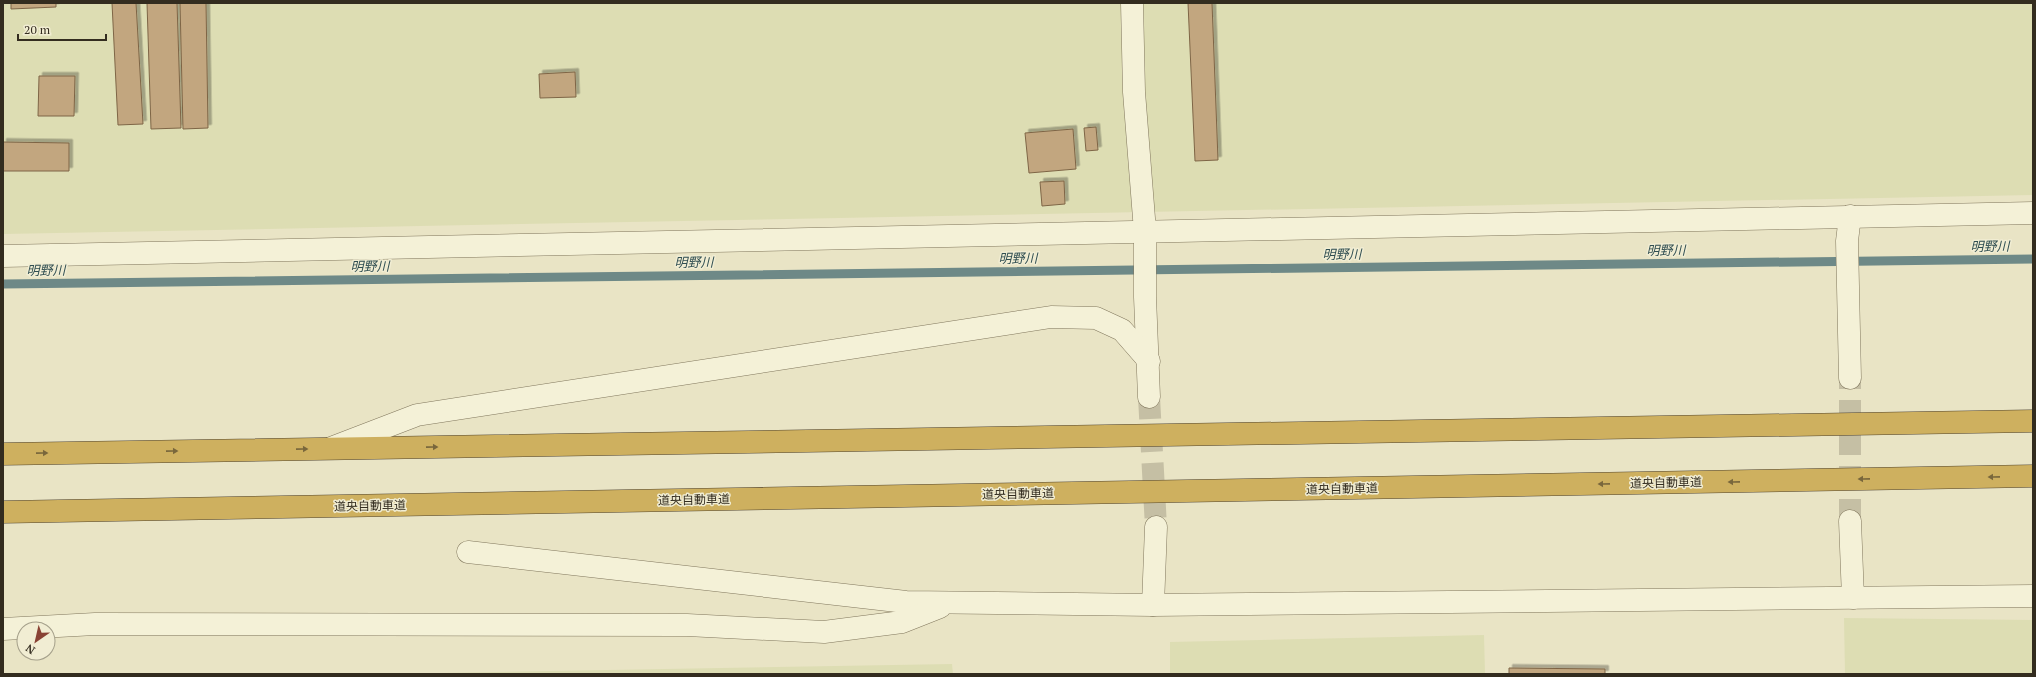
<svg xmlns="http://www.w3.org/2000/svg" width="2036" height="677" font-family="'PT Serif','Noto Sans JP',serif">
	<defs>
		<filter id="shadow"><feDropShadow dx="3.5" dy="-3.5" stdDeviation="0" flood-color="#0004"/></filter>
	</defs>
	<rect width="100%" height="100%" fill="#e9e4c5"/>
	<g fill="#ddddb3">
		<path d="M3 3H2033V195L3 234Z"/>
		<path d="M1844 618 2033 620V674H1845Z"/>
		<path d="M1484 635 1485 674H1170V642Z"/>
		<path d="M952 664 953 674H382Z"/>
	</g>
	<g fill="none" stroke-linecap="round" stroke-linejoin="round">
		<path stroke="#6e8987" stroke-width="9" d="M3 284 2033 259"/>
	</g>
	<g fill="#c2a67f" stroke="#7e6546" filter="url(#shadow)">
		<path d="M11 3H56V7L11 9Z"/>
		<path d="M112 3H136L143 124 118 125Z"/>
		<path d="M147 3H177L181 128 151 129Z"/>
		<path d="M180 3H206L208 128 183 129Z"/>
		<path d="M1188 3H1212L1218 160 1195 161Z"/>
		<path d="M575 72 576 97 540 98 539 74Z"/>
		<path d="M39 76H75L74 116H38Z"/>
		<path d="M1096 127 1098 150 1086 151 1084 128Z"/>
		<path d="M1073 129 1076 169 1029 173 1025 133Z"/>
		<path d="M3 142 69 143V171H3Z"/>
		<path d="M1064 181 1065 204 1042 206 1040 182Z"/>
		<path d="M1509 668 1605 669V674H1509Z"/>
	</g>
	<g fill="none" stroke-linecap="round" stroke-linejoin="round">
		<g stroke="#c5bfa4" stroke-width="22" stroke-dasharray="22 11" stroke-linecap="butt">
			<path d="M1149 397 1156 527"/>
			<path d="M1850 521V378"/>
		</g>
		<g stroke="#81775d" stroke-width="23">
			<g id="minor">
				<path d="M1132 3 1134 92 1145 231V297L1149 397"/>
				<path d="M1850 216 1847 241 1850 378"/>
				<path d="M3 256 2033 213"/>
				<path d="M331 448 417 415 1051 317 1096 318 1122 330 1149 361"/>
				<path d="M1850 521 1853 598"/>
				<path d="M468 552 906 602 1153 605 2033 596"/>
				<path d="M1153 605 1156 527"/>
				<path d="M3 629 95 624 687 625 824 632 902 622 940 607"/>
			</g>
		</g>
		<g stroke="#504431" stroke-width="23">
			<g id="highway">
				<path d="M3 454 2033 421"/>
				<path d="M3 512 2033 476"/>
			</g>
		</g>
		<use href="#minor" stroke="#f4f1d7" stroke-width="22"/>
		<use href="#highway" stroke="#ceb05f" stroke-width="22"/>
	</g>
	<defs><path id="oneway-solid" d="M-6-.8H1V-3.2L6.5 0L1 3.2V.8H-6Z"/></defs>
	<g fill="#79673c">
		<use href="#oneway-solid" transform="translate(432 447) rotate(-1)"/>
		<use href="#oneway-solid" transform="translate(302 449) rotate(-1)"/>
		<use href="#oneway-solid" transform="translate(172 451) rotate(-1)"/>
		<use href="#oneway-solid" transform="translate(42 453) rotate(-1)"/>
		<use href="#oneway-solid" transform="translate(1994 477) rotate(179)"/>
		<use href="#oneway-solid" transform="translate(1864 479) rotate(179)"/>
		<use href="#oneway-solid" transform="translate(1734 482) rotate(179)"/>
		<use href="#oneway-solid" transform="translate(1604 484) rotate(179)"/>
	</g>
	<g text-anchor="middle" stroke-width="3" stroke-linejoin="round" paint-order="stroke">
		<g font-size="12" fill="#332c1f" stroke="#f1edd3">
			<text transform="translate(1666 483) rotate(-1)" y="4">道央自動車道</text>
			<text transform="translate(1342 489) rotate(-1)" y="4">道央自動車道</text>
			<text transform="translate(1018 494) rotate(-1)" y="4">道央自動車道</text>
			<text transform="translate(694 500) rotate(-1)" y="4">道央自動車道</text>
			<text transform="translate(370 506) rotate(-1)" y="4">道央自動車道</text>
		</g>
		<g font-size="13" font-style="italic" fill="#304e51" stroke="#f1edd3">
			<text transform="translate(1990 246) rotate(-1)" y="5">明野川</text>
			<text transform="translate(1666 250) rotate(-1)" y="5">明野川</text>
			<text transform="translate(1342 254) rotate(-1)" y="5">明野川</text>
			<text transform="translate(1018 258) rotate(-1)" y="5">明野川</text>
			<text transform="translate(694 262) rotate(-1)" y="5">明野川</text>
			<text transform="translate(370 266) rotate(-1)" y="5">明野川</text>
			<text transform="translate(46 270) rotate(-1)" y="5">明野川</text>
		</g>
	</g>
	<rect width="2036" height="677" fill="none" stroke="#332c1f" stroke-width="8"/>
	<g transform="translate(36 641) rotate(214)"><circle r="19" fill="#f1edd3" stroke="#a5a08b"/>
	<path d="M0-3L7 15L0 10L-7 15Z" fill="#894234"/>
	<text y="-6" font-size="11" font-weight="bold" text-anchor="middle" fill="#332c1f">N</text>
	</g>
	<path d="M18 34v6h88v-6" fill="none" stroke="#332c1f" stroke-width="2"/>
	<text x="24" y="34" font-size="12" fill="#332c1f" stroke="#f1edd3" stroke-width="3" paint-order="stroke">20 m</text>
</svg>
